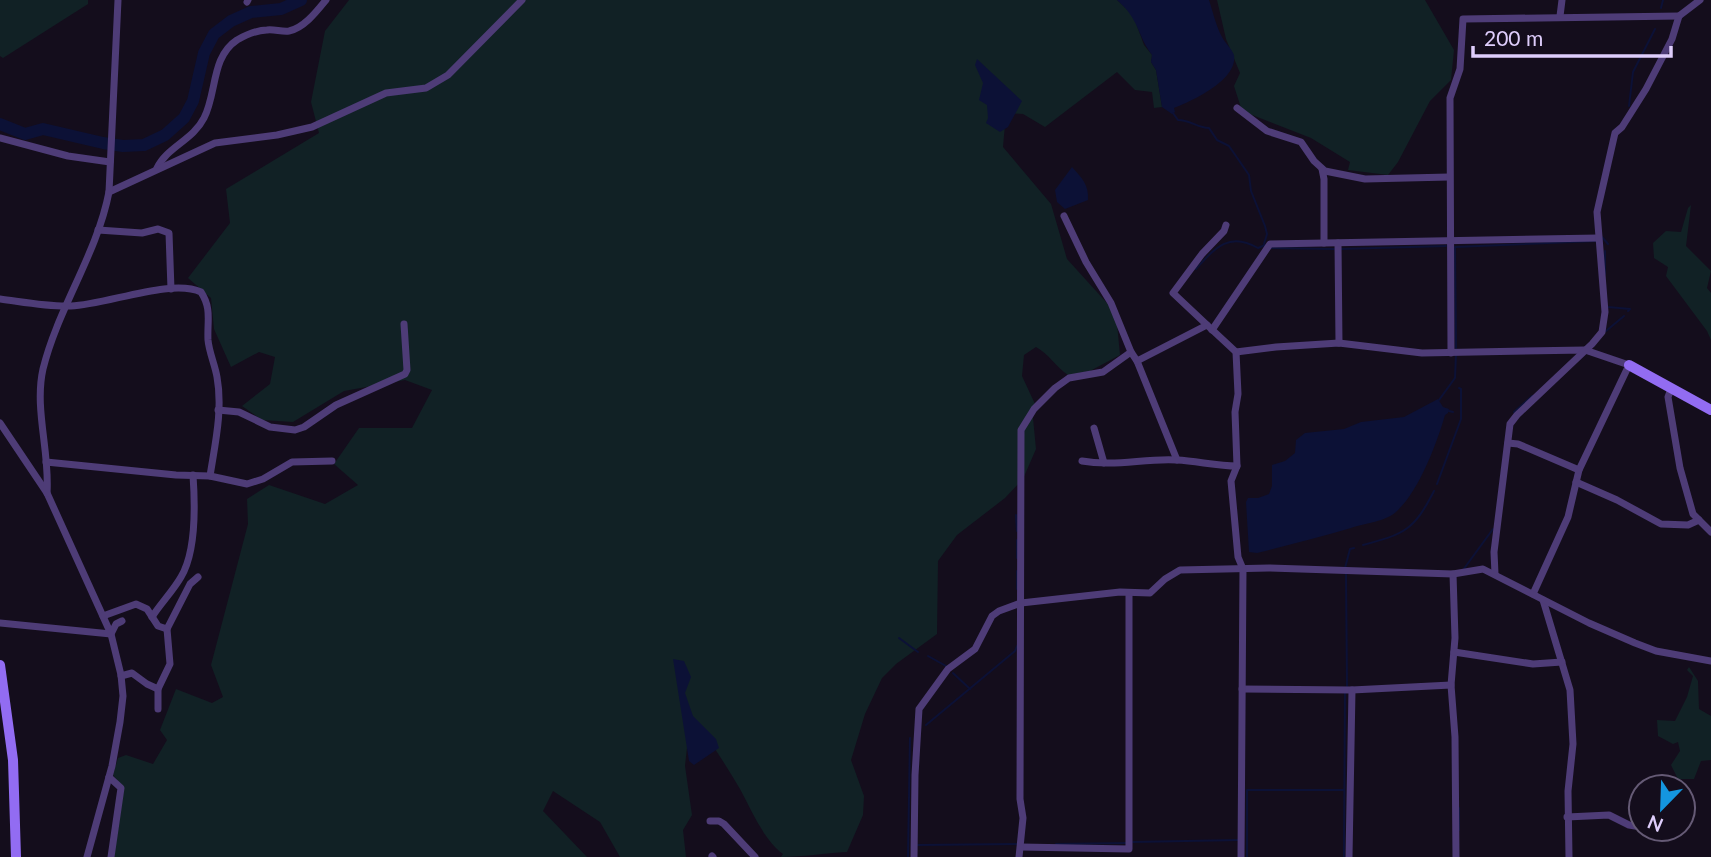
<svg xmlns="http://www.w3.org/2000/svg" width="1711" height="857" font-family="Lato,sans-serif">
	<rect width="100%" height="100%" fill="#140d1c"/>
	<g fill="#112125">
		<path d="M0 0H88V4L3 58 0 56Z"/>
		<path d="M349 0H1117L1133 15 1144 45 1152 55 1151 62 1156 70 1162 107 1154 108 1152 92 1135 90 1117 72 1045 127 1023 114 1006 113 1003 147 1051 204 1067 259 1116 313 1120 355 1090 371 1068 375C1056 367 1049 354 1036 347L1024 355 1022 376 1035 404 1033 418 1036 449 1023 479 1005 498 957 535 938 561 937 634 896 664 882 678 865 714 851 760 864 796 863 815 847 852C824 853 804 857 781 857L783 854C763 839 752 811 740 789 727 767 713 745 697 723L689 729 685 766 692 815 683 830 686 857H620L600 822 553 791 543 811 587 857H114L124 788 113 775 118 758 126 755 153 764 167 740 160 730 176 689 212 703 223 697 211 665 248 524 247 499 269 485 325 504 358 485 334 464 359 428H412L432 390 405 380 344 391 293 422 262 420 242 406 270 384 275 357 259 352 231 367 214 329 211 298 188 278 230 223 226 189 319 133 311 102 325 31Z"/>
		<path d="M1217 0H1425L1454 50 1451 80 1430 101 1398 162 1388 175 1348 170 1350 162 1311 138 1242 111 1234 86 1240 73 1226 39Z"/>
		<path d="M1691 205 1686 246 1711 271 1707 288 1711 293V340L1707 331 1666 276 1668 267 1654 258 1653 243 1666 231 1681 232 1688 208Z"/>
		<path d="M1689 667 1698 681 1699 709 1711 716V760L1701 761 1694 779H1678L1671 765 1680 751 1678 742 1673 744 1658 736 1657 720 1675 721 1687 697 1693 676 1687 670Z"/>
	</g>
	<g fill="#0c1136">
		<path d="M1117 0H1209C1213 12 1216 26 1222 37 1225 43 1232 49 1234 55 1238 80 1192 101 1174 108L1175 112 1172 114 1162 107 1156 70 1151 62 1152 55C1136 33 1140 20 1117 0Z"/>
		<path d="M977 59 1022 101 1008 127 1000 132 986 123 988 118 987 105 979 100 983 83 975 65Z"/>
		<path d="M1072 167C1082 178 1089 185 1088 200L1065 209 1057 202 1055 190Z"/>
		<path d="M1438 399 1443 407 1449 409 1448 413 1445 415C1437 443 1419 491 1397 511 1386 522 1365 523 1351 528 1320 537 1288 545 1257 553L1249 552 1246 502 1248 498H1258L1269 494 1272 486V465L1285 461 1295 453 1296 440 1305 433 1344 429 1361 422 1404 417Z"/>
		<path d="M673 659 684 661 691 677 685 693 693 716 716 739 719 748 694 765 689 761Z"/>
	</g>
	<g fill="none" stroke-linecap="round" stroke-linejoin="round">
		<g stroke="#0c1136" stroke-width="2">
			<path d="M1661 8 1663 0"/>
			<path d="M1629 106 1633 72 1655 29"/>
			<path d="M1173 113 1178 120C1190 120 1198 128 1209 128L1217 140 1229 146 1249 175 1251 191 1265 226 1267 234 1264 244"/>
			<path d="M1602 237 1608 244"/>
			<path d="M1270 248 1334 249"/>
			<path d="M1340 249 1446 246"/>
			<path d="M1605 251V274"/>
			<path d="M1196 269C1215 248 1229 231 1258 248L1265 245"/>
			<path d="M1608 307 1630 309 1628 311"/>
			<path d="M1606 331 1624 316"/>
			<path d="M1456 348 1455 247 1597 241"/>
			<path d="M1439 400 1455 378 1456 354"/>
			<path d="M1449 411 1453 412"/>
			<path d="M1514 412 1532 396"/>
			<path d="M1437 484 1461 419V389L1459 388"/>
			<path d="M1016 515 1017 531"/>
			<path d="M1017 540V558"/>
			<path d="M1363 545C1405 534 1414 530 1434 491"/>
			<path d="M1345 568 1350 549 1354 548"/>
			<path d="M1463 570 1493 529"/>
			<path d="M1346 573 1347 686"/>
			<path d="M1017 589V571"/>
			<path d="M899 638 918 652"/>
			<path d="M928 656 946 666"/>
			<path d="M953 673 970 689"/>
			<path d="M926 725 1015 651 1017 646"/>
			<path d="M1459 808V830"/>
			<path d="M1133 842 1239 840"/>
			<path d="M1056 844 1127 843"/>
			<path d="M916 845 1019 844"/>
			<path d="M908 857 910 738"/>
			<path d="M1247 857V790H1344"/>
			<path d="M1344 857 1345 691"/>
		</g>
		<path stroke="#0c1136" stroke-width="12" d="M0 124 25 134 43 129 103 143 123 146 144 145 165 135 184 118 193 101 204 53 214 34 231 21 251 12 281 9 301 0"/>
		<g stroke="#4e3c77" stroke-width="7">
			<path d="M247 2 248 0"/>
			<path d="M1560 16 1562 0"/>
			<path d="M1237 108 1267 131 1301 142 1314 161 1325 171 1365 179 1449 177"/>
			<path d="M0 138 68 156 110 162"/>
			<path d="M157 168C167 147 193 140 204 118 217 93 211 57 237 40 246 35 257 30 267 30 274 29 282 32 289 31 304 28 317 11 326 0"/>
			<path d="M1322 169 1324 179V243"/>
			<path d="M109 192 215 143 277 135 312 127 386 93 426 88 448 75 522 0"/>
			<path d="M1064 216 1086 262 1111 303 1131 352"/>
			<path d="M98 230 142 233 158 229 169 233 171 289"/>
			<path d="M1338 243 1339 343"/>
			<path d="M0 299C23 302 48 307 71 306 106 305 171 278 201 292 212 309 207 321 208 340 209 352 215 365 217 377 223 410 215 444 210 476"/>
			<path d="M1207 325 1173 293 1202 254 1224 231 1226 225"/>
			<path d="M1212 330 1270 244 1598 238"/>
			<path d="M1236 352 1276 347 1339 343 1422 353 1585 350 1629 365 1579 470 1568 517 1533 594"/>
			<path d="M1451 353 1450 98 1460 69 1463 19 1679 16"/>
			<path d="M1137 361 1177 460"/>
			<path d="M1671 389 1668 397 1680 468 1693 514 1711 532"/>
			<path d="M218 410 239 412 270 427 295 430 304 427 336 405 405 374 407 370 404 324"/>
			<path d="M0 423 47 493 111 634 121 675 123 696 120 722 112 766 87 857"/>
			<path d="M1094 428 1104 463"/>
			<path d="M1508 443 1518 444 1579 470"/>
			<path d="M1082 461C1114 467 1145 458 1177 460 1197 461 1217 466 1237 466"/>
			<path d="M46 462 176 475 210 476 247 484 263 479 292 462 332 461"/>
			<path d="M1576 482 1617 500 1661 524 1688 525 1699 520"/>
			<path d="M47 493C50 452 34 409 43 369 58 308 97 254 109 192L118 0"/>
			<path d="M1453 574 1455 638 1451 685 1455 737 1456 857"/>
			<path d="M1495 574 1494 552 1510 424 1517 415 1592 344 1602 332 1605 312 1597 212 1615 133 1622 127 1646 89 1672 39 1679 16 1700 0"/>
			<path d="M1543 600 1570 690 1573 744 1568 791 1569 857"/>
			<path d="M103 616 136 604 147 609 158 626 167 629 190 584 198 577"/>
			<path d="M152 617C161 603 173 591 181 577 196 552 195 503 193 475"/>
			<path d="M0 623 111 634 116 624 122 621"/>
			<path d="M1454 652 1533 664 1562 662"/>
			<path d="M121 676 132 673 147 684 158 689"/>
			<path d="M1242 689 1352 690 1451 685"/>
			<path d="M158 709V689L170 664 167 629"/>
			<path d="M109 777 121 788 111 857"/>
			<path d="M1567 817 1609 815 1629 825 1641 827"/>
			<path d="M710 821H719L724 824 755 857"/>
			<path d="M1021 847 1129 849V594"/>
			<path d="M712 856 713 857"/>
			<path d="M914 857 915 775 919 709 948 669 975 649 992 616 999 611 1021 603 1120 592 1150 593 1165 579 1180 570 1269 568 1453 574 1483 569 1589 623 1635 643 1656 651 1711 661"/>
			<path d="M1019 857 1023 818 1020 799 1021 430 1034 409 1055 388 1069 378 1103 372 1131 352 1137 361 1207 325 1236 352 1238 394 1235 412 1237 466 1231 481 1238 557 1243 569 1241 857"/>
			<path d="M1349 857 1352 690"/>
		</g>
		<g stroke="#926cf2" stroke-width="10">
			<path d="M1629 365 1711 410"/>
			<path d="M0 665 13 760 16 857"/>
		</g>
	</g>
	<g transform="translate(1662 808) rotate(203)"><circle r="33" fill="#140d1c" stroke="#655a75" stroke-width="2"/>
	<path d="M0-5L12 26L0 18L-12 26Z" fill="#1496df"/>
	<text y="-10" font-size="19" font-weight="bold" text-anchor="middle" fill="#decdfb">N</text>
	</g>
	<path d="M1473 46v10h198v-10" fill="none" stroke="#decdfb" stroke-width="3.5"/>
	<text x="1484" y="46" font-size="21" fill="#decdfb" stroke="#140d1c" stroke-width="5" paint-order="stroke">200 m</text>
</svg>
